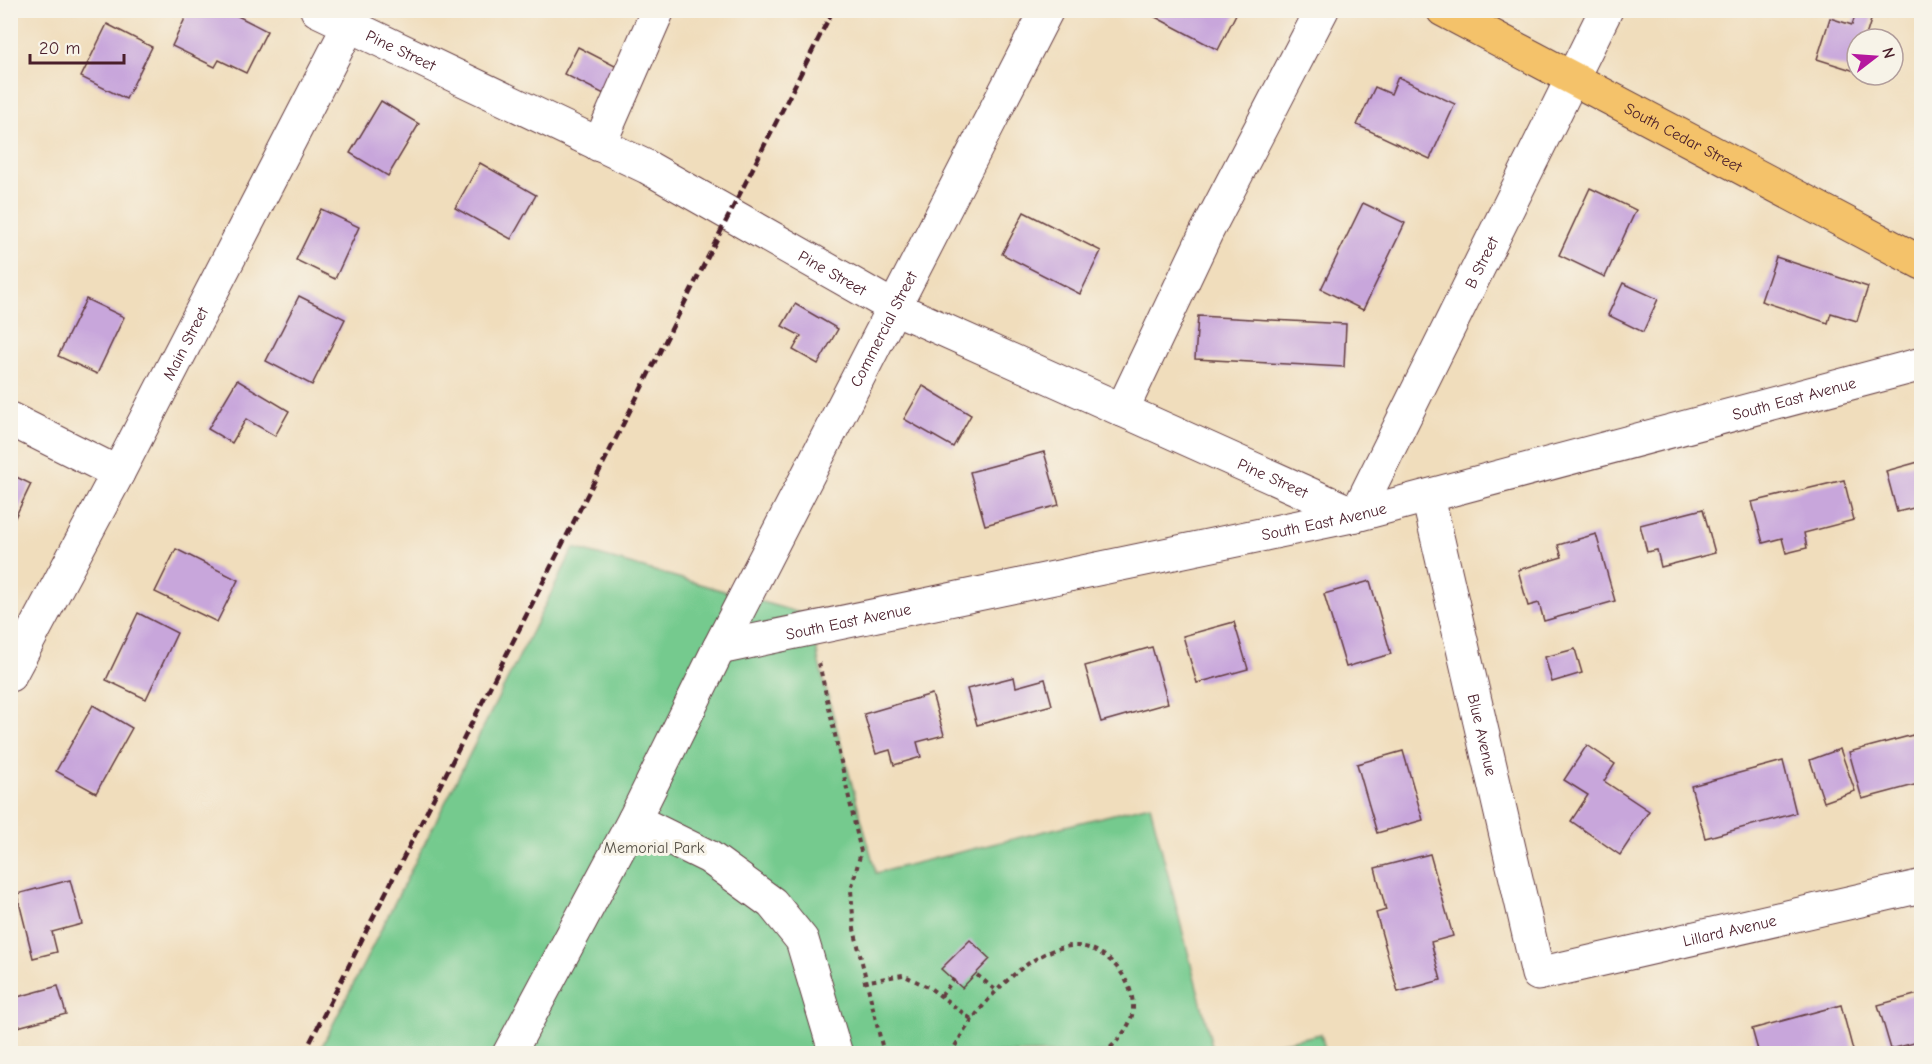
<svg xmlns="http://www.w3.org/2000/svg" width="1932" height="1064" font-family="'Comic Neue',sans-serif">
	<rect width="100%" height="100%" fill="#f7f3e8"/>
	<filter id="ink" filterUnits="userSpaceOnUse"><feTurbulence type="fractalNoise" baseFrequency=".0167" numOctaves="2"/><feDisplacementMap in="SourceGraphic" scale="12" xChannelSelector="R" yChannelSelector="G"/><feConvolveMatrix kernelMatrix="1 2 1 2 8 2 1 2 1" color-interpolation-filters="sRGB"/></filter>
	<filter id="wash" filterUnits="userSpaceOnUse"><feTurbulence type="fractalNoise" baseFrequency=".008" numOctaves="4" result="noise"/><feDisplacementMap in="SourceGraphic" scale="24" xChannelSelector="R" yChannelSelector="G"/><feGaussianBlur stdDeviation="1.35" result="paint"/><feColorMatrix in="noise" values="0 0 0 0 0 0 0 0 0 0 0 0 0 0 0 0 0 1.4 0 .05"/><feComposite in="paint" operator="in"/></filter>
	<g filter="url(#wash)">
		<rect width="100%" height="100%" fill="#f0ddbc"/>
		<g fill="#75ca8e" stroke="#60745c" stroke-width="1.5">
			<path d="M574 548 811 616 819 663 876 873 1150 805 1214 1053 318 1054Z"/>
			<path d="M1321 1034 1326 1053H1233Z"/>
		</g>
		<g id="blocks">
			<g fill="#c8a6db">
				<path d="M189 10H226L267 31 246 73 219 60 215 67 172 46Z"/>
				<path d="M1142 10H1238L1218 50Z"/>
				<path d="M1856 13 1872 17 1865 39H1857L1855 71 1817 59 1830 18 1852 25Z"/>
				<path d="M107 24 152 47 126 99 81 77Z"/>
				<path d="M578 47 619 68 606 95 564 74Z"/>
				<path d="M1398 77 1455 104 1430 159 1357 125 1375 87 1391 94Z"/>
				<path d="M381 101 419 124 388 176 350 153Z"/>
				<path d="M480 163 536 195 511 239 455 208Z"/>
				<path d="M1590 188 1636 210 1605 277 1559 255Z"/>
				<path d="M1363 203 1405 223 1363 310 1321 289Z"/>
				<path d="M321 209 359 227 335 279 296 260Z"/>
				<path d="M1024 212 1101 251 1080 294 1002 254Z"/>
				<path d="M1776 257 1868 287 1857 321 1831 313 1828 323 1761 301Z"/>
				<path d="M1623 283 1658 299 1643 332 1608 315Z"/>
				<path d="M299 296 345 319 312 385 266 361Z"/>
				<path d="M86 299 124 317 97 374 58 356Z"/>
				<path d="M795 304 838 329 818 364 793 350 801 336 782 326Z"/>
				<path d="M1198 316 1346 324 1344 367 1195 359Z"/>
				<path d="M237 380 289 411 275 436 246 419 232 443 208 429Z"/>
				<path d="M923 386 971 415 953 447 904 419Z"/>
				<path d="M1044 452 1059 505 985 525 970 472Z"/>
				<path d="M1922 461V506L1897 512 1886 471Z"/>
				<path d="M10 474 31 484 10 528Z"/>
				<path d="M1844 480 1854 520 1804 533 1807 548 1786 553 1782 538 1763 543 1752 502Z"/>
				<path d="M1703 509 1715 553 1661 567 1657 550 1647 552 1640 525Z"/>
				<path d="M1596 534 1615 601 1544 621 1539 603 1528 606 1518 570 1562 557 1558 545Z"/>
				<path d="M176 549 238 580 217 622 155 592Z"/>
				<path d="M1370 581 1391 654 1346 667 1324 594Z"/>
				<path d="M138 613 177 633 146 699 106 680Z"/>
				<path d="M1234 622 1248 669 1197 683 1183 636Z"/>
				<path d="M1152 647 1168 703 1101 722 1085 666Z"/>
				<path d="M1575 649 1582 673 1552 682 1545 657Z"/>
				<path d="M1014 677 1016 687 1045 679 1052 705 977 725 967 689Z"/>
				<path d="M932 694 944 735 917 742 921 757 894 765 890 750 876 754 864 714Z"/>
				<path d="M93 705 132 728 96 793 56 771Z"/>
				<path d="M1913 735 1922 768V783L1862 799 1849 752Z"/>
				<path d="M1587 745 1615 764 1604 781 1649 811 1620 855 1571 821 1588 795 1564 780Z"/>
				<path d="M1840 749 1855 791 1824 802 1810 760Z"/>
				<path d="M1403 751 1423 820 1377 833 1357 764Z"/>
				<path d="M1783 761 1796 813 1705 838 1691 786Z"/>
				<path d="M1430 854 1453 936 1431 942 1441 980 1398 992 1376 913 1386 910 1375 868Z"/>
				<path d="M70 880 82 924 52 932 57 952 33 958 17 894Z"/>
				<path d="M970 940 990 959 962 988 941 969Z"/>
				<path d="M58 986 66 1014 14 1028 10 999Z"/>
				<path d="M1922 993V1041L1891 1049 1878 1005Z"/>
				<path d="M1841 1005 1854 1054H1759L1752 1029Z"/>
			</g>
		</g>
	</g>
	<g filter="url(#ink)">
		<use href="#blocks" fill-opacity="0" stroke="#633c41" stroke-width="1.5"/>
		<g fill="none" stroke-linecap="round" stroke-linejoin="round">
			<g stroke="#633c41" stroke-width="35">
				<g id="minor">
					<path id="s1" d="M317 10 647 167 895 308 1356 515 1606 10"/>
					<path d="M599 145 658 10"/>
					<path d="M1122 410 1206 233 1322 10"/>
					<path d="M10 419 118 473"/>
					<path id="s2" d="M1428 497 1538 974 1922 886"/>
					<path id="s3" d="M719 648 1356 515 1922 364"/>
					<path id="s4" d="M10 675 118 473 357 10"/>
					<path d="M634 820 709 857 772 903 802 940 836 1054"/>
					<path id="s5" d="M509 1054 634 820 719 648 1047 10"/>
				</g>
			</g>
			<g stroke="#633c41" stroke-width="35">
				<g id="major">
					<path id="s6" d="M1443 10 1922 263"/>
				</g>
			</g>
			<g stroke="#633c41" stroke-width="4" stroke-dasharray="4.5 4.5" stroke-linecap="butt">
				<path d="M819 663 861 852 851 890 854 929 884 1054"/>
				<path d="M977 975 998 992"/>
				<path d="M863 982 903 975 930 988 971 1019"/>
				<path d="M941 996 954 979"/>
				<path d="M951 1054C970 1014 1030 943 1078 946 1108 948 1134 980 1133 1009 1132 1026 1116 1044 1103 1054"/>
			</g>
			<use href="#minor" stroke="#fff" stroke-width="33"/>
			<use href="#major" stroke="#f4c26a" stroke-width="33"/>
			<path stroke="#4a1f2b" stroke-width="4.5" stroke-dasharray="9 4.5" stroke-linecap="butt" d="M304 1054 833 10"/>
		</g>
	</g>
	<g text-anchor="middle" stroke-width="6" stroke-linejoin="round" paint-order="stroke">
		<g font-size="16" fill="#4a1f2b" stroke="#f7f3e8">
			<text dy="6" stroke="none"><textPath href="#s1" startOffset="93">Pine Street</textPath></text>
			<text dy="6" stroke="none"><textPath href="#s6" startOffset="272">South Cedar Street</textPath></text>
			<text dy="6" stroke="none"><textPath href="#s1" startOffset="1438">B Street</textPath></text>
			<text dy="6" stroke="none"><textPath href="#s1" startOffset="579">Pine Street</textPath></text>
			<text dy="6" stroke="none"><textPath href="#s5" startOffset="816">Commercial Street</textPath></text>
			<text dy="6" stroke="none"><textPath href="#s4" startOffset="375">Main Street</textPath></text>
			<text dy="6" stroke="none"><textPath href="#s3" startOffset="1104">South East Avenue</textPath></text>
			<text dy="6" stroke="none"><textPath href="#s1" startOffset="1065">Pine Street</textPath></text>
			<text dy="6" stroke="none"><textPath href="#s3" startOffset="618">South East Avenue</textPath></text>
			<text dy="6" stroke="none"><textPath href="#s3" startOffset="132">South East Avenue</textPath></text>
			<text dy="6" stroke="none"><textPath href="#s2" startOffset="244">Blue Avenue</textPath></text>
			<text dy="6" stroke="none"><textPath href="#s2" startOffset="686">Lillard Avenue</textPath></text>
		</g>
		<g font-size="16" fill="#575249" stroke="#f7f3e8">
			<text x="654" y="853">Memorial Park</text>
		</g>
	</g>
	<rect width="1932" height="1064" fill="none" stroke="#f7f3e8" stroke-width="36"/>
	<g transform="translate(1875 57) rotate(73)"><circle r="28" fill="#f7f3e8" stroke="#b29e9c" stroke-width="1.5"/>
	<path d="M0-4.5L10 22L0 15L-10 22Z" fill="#b5179e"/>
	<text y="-9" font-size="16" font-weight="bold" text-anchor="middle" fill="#4a1f2b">N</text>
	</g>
	<path d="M30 54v9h94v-9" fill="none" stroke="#4a1f2b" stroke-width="3"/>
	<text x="39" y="54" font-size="18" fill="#4a1f2b" stroke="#f7f3e8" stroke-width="4.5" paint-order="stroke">20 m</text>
</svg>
